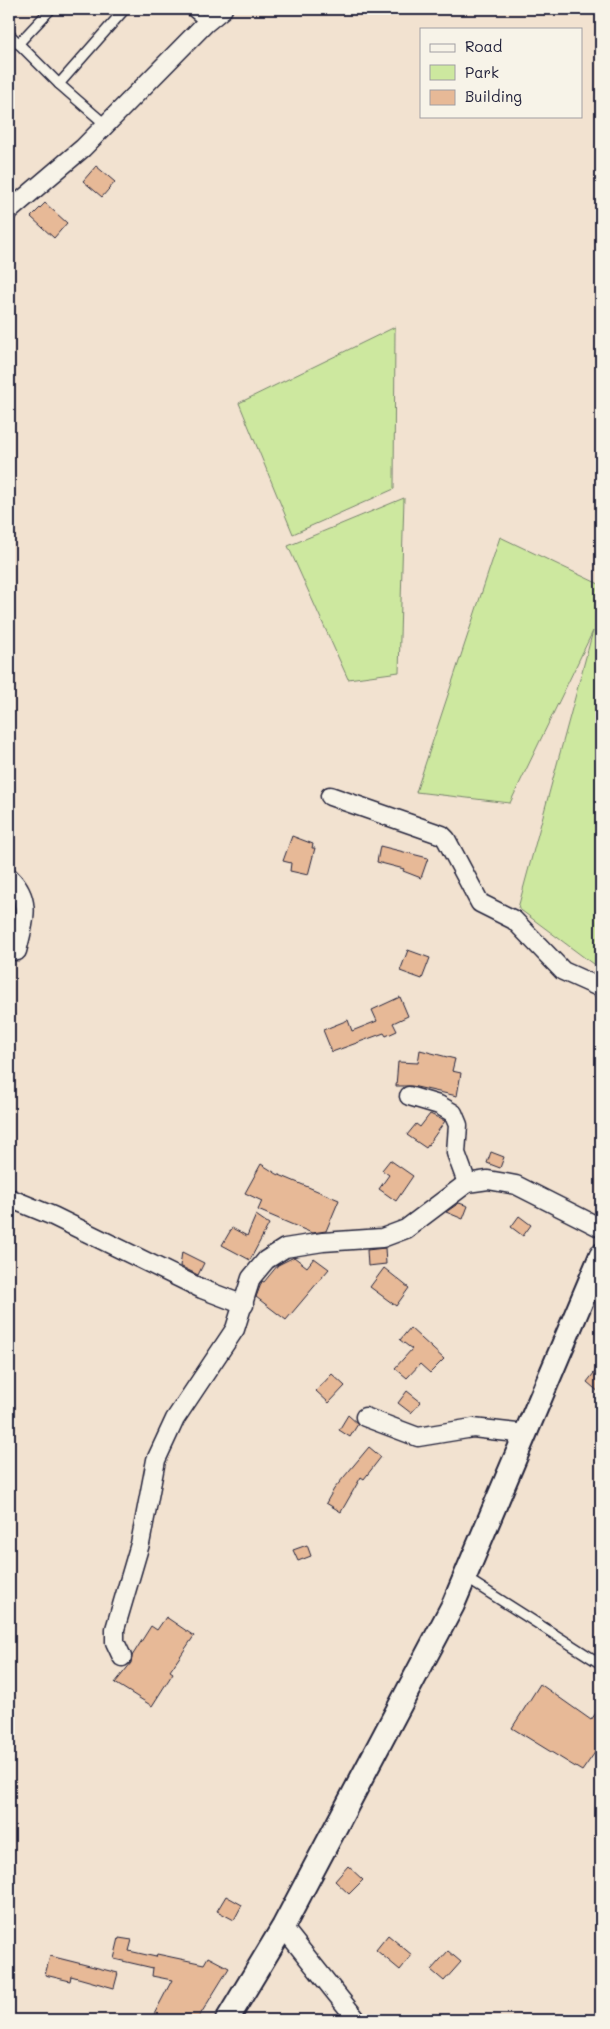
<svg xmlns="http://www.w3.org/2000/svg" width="610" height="2029" font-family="Mali,sans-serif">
	<rect width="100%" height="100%" fill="#f2e2d0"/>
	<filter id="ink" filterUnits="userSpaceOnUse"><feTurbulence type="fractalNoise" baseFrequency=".02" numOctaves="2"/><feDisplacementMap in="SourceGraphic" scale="10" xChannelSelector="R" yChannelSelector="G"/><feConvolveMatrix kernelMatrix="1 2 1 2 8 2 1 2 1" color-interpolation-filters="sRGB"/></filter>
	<g filter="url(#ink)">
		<g fill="#cde89f" stroke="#78856d">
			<path d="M395 327 394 489 293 534 239 403Z"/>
			<path d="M404 498 399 672 348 679 288 546Z"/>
			<path d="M500 537 601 585V614L595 627 601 630V970L518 908 593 631 510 803 416 792Z"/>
		</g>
		<g fill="#e7b997" stroke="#22223b">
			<path d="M96 166 115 182 102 197 83 181Z"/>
			<path d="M45 203 67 223 54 238 31 217Z"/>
			<path d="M292 836 313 844 312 848H315L308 875 290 871 291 863 283 861Z"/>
			<path d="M380 846 428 858 421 878 403 871 404 869 377 862Z"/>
			<path d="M408 950 430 958 422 979 400 971Z"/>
			<path d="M400 997 408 1016 393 1023 397 1031 386 1036 384 1033 332 1052 323 1030 348 1020 352 1031 377 1021 372 1010Z"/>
			<path d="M420 1050 455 1059 452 1071 461 1073 457 1096 412 1086H396L398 1062 418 1063Z"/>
			<path d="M430 1114 445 1121 426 1148 407 1135 416 1124 420 1127Z"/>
			<path d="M491 1152 504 1157 500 1168 487 1163Z"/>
			<path d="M390 1160 413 1176 396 1201 379 1189 389 1175 382 1170Z"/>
			<path d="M261 1164 277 1174 339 1200 326 1231 312 1233 258 1210 262 1201 245 1193Z"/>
			<path d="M459 1203 468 1206 463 1219 446 1212Z"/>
			<path d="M256 1215 269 1224 250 1260 222 1245 232 1228 247 1236Z"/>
			<path d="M519 1216 531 1225 523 1236 511 1227Z"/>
			<path d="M385 1248 386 1264 368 1266 367 1250Z"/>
			<path d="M182 1252 204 1263 198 1275 180 1266Z"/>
			<path d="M294 1257 307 1267 314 1258 329 1269 286 1320 256 1297 262 1281 264 1282 278 1265Z"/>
			<path d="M384 1268 409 1288 396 1306 370 1287Z"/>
			<path d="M410 1328 444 1359 430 1373 420 1364 407 1378 395 1368 412 1349 400 1340Z"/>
			<path d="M601 1364V1394L587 1382Z"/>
			<path d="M332 1374 345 1386 329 1403 316 1391Z"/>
			<path d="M407 1391 421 1402 411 1413 398 1403Z"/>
			<path d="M348 1415 358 1424 350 1437 339 1430Z"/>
			<path d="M369 1447 381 1457 364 1479 361 1477 341 1512 326 1503 334 1489Z"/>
			<path d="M307 1545 311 1556 298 1561 293 1550Z"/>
			<path d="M166 1617 194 1636 170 1671 173 1673 152 1706 115 1683 131 1663 132 1656 151 1626 157 1630Z"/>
			<path d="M540 1684 591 1720 601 1706V1744L582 1771 512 1728Z"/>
			<path d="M348 1866 363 1880 349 1894 335 1881Z"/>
			<path d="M226 1896 242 1905 234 1920 217 1911Z"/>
			<path d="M388 1935 412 1955 400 1970 376 1950Z"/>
			<path d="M119 1938 132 1940 129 1951 156 1957 157 1954 204 1964 208 1957 229 1968 197 2020H151L172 1980 152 1976 153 1968 114 1959Z"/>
			<path d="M448 1951 461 1962 444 1981 431 1970Z"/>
			<path d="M50 1956 118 1973 114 1988 71 1976 70 1981 45 1975Z"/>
		</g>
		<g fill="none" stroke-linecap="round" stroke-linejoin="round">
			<g stroke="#22223b" stroke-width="12">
				<g id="service">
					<path d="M189 9 206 23"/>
					<path d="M9 34 59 84 106 125"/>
					<path d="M18 44 51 9"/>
					<path d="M59 84 125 9"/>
					<path d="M466 1578 601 1664"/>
				</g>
			</g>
			<g stroke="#22223b" stroke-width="21">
				<g id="minor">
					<path d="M9 211 83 148 206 23 223 9"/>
					<path d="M330 796 442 835 446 839 480 903 514 920 563 971 601 988"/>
					<path d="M9 877C33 900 24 922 17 951"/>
					<path d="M409 1096 439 1105 453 1113 458 1125 456 1153 467 1183"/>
					<path d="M9 1198 53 1216 202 1289 244 1305"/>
					<path d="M365 1417 418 1437 473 1428 526 1434"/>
					<path d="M122 1657 115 1642V1629L140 1544 156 1460 175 1419 235 1329 251 1278 266 1260 285 1248 323 1242 382 1238 406 1229 467 1183 488 1180 516 1185 601 1228"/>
					<path d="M283 1927 357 2020"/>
				</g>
			</g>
			<g stroke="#22223b" stroke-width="26">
				<path id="tertiary" d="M227 2020 283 1927 453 1605 601 1255"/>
			</g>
			<use href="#service" stroke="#f7f3e8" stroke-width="9"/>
			<use href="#minor" stroke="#f7f3e8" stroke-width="18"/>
			<use href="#tertiary" stroke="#f7f3e8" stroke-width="22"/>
		</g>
	</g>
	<rect width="610" height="2029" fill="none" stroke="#f7f3e8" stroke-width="30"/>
	<rect x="15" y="15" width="580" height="1999" fill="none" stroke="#22223b" stroke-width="2" filter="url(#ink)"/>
	<rect x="420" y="28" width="162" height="90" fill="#f7f3e8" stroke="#a29fa3"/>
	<rect x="430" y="44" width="25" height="8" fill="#f7f3e8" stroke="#a29fa3"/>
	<text x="465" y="52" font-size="15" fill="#22223b">Road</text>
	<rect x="430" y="65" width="25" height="15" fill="#cde89f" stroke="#a29fa3"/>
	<text x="465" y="78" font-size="15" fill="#22223b">Park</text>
	<rect x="430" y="90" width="25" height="15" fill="#e7b997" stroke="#a29fa3"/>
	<text x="465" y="102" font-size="15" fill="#22223b">Building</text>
</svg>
